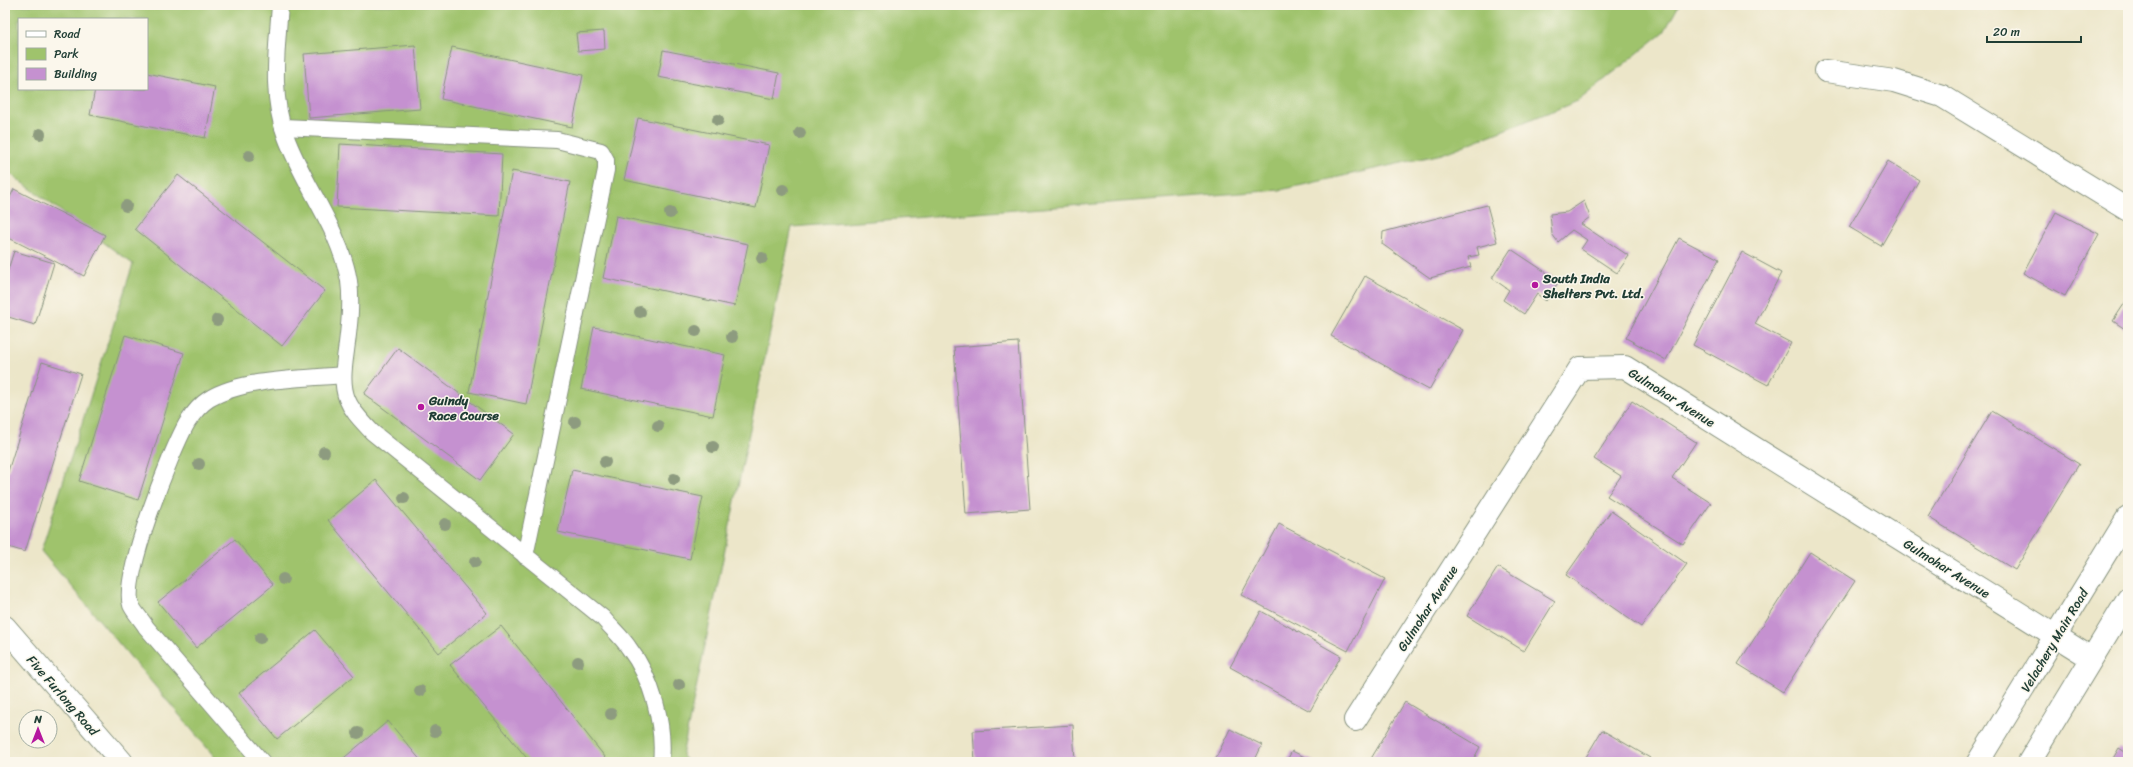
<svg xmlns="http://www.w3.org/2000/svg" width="2133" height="767" font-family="Sriracha,sans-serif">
	<rect width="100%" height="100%" fill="#fbf7ec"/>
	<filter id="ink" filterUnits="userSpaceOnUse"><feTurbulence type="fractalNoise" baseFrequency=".025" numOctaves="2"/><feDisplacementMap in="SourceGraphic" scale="8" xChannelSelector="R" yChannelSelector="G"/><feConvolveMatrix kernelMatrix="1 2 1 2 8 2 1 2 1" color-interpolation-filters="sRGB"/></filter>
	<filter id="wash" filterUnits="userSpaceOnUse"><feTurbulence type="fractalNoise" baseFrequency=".012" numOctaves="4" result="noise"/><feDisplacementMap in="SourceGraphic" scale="16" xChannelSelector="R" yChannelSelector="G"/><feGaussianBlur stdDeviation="0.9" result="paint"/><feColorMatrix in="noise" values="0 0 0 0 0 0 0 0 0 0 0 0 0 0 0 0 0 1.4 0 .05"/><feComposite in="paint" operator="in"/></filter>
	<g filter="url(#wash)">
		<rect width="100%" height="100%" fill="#ece6c9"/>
		<path fill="#9fc36c" stroke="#5f8050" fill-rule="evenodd" d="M5 5H1679L1664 32 1578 101 1442 154 1280 190 792 227 682 756 688 762H219L41 551 133 264 5 170ZM19 19H147V89H19Z"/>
		<g id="blocks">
			<g fill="#c591d0">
				<path d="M604 31 605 49 578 51 576 33Z"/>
				<path d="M415 45 420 109 309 118 304 54Z"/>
				<path d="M452 47 583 75 572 127 441 99Z"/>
				<path d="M663 50 779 73 774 99 658 77Z"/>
				<path d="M147 73 215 87 205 138 90 115 95 89H147Z"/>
				<path d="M638 118 769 145 756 208 624 180Z"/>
				<path d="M340 144 502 154 499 216 337 207Z"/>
				<path d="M1888 161 1919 180 1881 246 1849 227Z"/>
				<path d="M512 171 570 182 526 404 469 392Z"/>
				<path d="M178 175 325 291 282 346 135 229Z"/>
				<path d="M14 189 105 235 84 276 5 236V208Z"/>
				<path d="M1584 201 1590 217 1581 224 1629 256 1617 273 1581 249 1587 240 1572 230 1558 242 1552 234 1550 214 1567 212Z"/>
				<path d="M1487 205 1497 242 1477 247 1479 255 1468 257 1471 267 1430 278 1382 244 1383 232Z"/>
				<path d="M2056 212 2099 234 2065 296 2023 273Z"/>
				<path d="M616 216 748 244 735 306 603 278Z"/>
				<path d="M1679 238 1719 259 1666 360 1626 338Z"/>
				<path d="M1511 249 1559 281 1546 301 1537 294 1524 314 1503 300 1509 290 1492 278Z"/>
				<path d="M14 251 54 263 35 325 5 316V279Z"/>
				<path d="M1742 252 1781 273 1755 324 1791 343 1768 385 1693 345Z"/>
				<path d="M1365 276 1463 330 1429 390 1331 336Z"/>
				<path d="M2128 298V331L2113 321Z"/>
				<path d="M594 327 725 355 713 416 581 389Z"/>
				<path d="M125 335 184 353 138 500 79 481Z"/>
				<path d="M1018 342 1030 509 966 514 954 347Z"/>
				<path d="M398 348 514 434 480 480 364 394Z"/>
				<path d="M42 362 81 374 25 552 5 546V481Z"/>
				<path d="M1632 401 1696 442 1672 478 1711 503 1683 544 1607 496 1621 476 1594 459Z"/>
				<path d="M1992 411 2079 464 2015 570 1928 517Z"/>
				<path d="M572 470 703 497 690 559 558 532Z"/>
				<path d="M376 480 487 613 439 653 328 520Z"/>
				<path d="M1611 511 1687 564 1641 627 1566 575Z"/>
				<path d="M1279 524 1385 579 1348 651 1241 595Z"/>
				<path d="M235 539 273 585 196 648 158 602Z"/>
				<path d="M1810 552 1855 581 1783 692 1738 664Z"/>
				<path d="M1498 567 1555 601 1524 651 1467 616Z"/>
				<path d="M1261 611 1341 656 1310 711 1230 667Z"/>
				<path d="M501 626 609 762H530L450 665Z"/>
				<path d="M315 630 354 676 277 739 239 693Z"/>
				<path d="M1405 702 1480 747 1472 762H1369Z"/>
				<path d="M388 721 422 762H339Z"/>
				<path d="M1073 725 1075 762H975L973 731Z"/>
				<path d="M1230 729 1262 745 1254 762H1214Z"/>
				<path d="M1602 730 1650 758 1648 762H1583Z"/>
				<path d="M2119 748 2128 754V762H2111Z"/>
				<path d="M1292 751 1315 762H1286Z"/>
			</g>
		</g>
	</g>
	<g filter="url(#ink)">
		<use href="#blocks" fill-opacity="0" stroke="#86927e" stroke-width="1"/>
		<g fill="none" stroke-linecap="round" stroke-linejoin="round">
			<g stroke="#86927e" stroke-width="18">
				<g id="service">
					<path d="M280 5C277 49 270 95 286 137 304 186 340 229 349 281 352 304 349 328 346 351 344 366 341 383 347 399 352 412 363 422 372 432L603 618C611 628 622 637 629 648 652 678 665 725 661 762"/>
					<path d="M283 127 557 140 601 151 606 160V170L525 556"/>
					<path d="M262 762 146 627C142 620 134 612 131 605 121 577 171 451 187 423 192 415 201 404 209 399 244 378 303 379 343 375"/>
				</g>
			</g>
			<g stroke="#86927e" stroke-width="24">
				<g id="minor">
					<path d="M1826 71 1894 81 1942 96 2128 210"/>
					<path d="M1355 720 1580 368 1625 367 2091 658"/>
				</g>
			</g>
			<g stroke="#86927e" stroke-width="24">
				<g id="secondary">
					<path d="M5 627 122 762"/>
					<path d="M1978 762 2128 517"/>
					<path d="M2029 762 2128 599"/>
				</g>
			</g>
			<use href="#service" stroke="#fff" stroke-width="16"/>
			<use href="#minor" stroke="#fff" stroke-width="22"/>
			<use href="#secondary" stroke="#fff" stroke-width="22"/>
		</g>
		<g fill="#8d9b7f">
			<circle cx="718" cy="120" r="6"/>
			<circle cx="800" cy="133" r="6"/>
			<circle cx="40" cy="134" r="6"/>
			<circle cx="249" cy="156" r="6"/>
			<circle cx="783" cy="190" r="6"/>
			<circle cx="126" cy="206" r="6"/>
			<circle cx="670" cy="213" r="6"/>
			<circle cx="762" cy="258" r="6"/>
			<circle cx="640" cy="312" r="6"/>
			<circle cx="217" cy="320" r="6"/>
			<circle cx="696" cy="331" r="6"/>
			<circle cx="732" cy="337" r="6"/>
			<circle cx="575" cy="422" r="6"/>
			<circle cx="658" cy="426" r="6"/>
			<circle cx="713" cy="447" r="6"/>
			<circle cx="324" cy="452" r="6"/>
			<circle cx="605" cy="462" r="6"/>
			<circle cx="199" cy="464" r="6"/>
			<circle cx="674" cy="479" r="6"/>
			<circle cx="404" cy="498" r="6"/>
			<circle cx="445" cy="524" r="6"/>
			<circle cx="475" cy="562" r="6"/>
			<circle cx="283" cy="579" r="6"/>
			<circle cx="260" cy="638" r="6"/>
			<circle cx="578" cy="662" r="6"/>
			<circle cx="679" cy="685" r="6"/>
			<circle cx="420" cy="691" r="6"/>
			<circle cx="611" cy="714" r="6"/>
			<circle cx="435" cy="731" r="6"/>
			<circle cx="358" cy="733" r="6"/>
		</g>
	</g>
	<g fill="#b5179e" stroke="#fbf7ec" stroke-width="1.5">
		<circle cx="1535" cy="285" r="4"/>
		<circle cx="421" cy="407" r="4"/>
	</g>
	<g text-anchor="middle" stroke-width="3" stroke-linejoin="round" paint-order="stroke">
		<g font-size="13" font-weight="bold" fill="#1f3d34" stroke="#fbf7ec" text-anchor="start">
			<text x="1543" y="283">South India<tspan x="1543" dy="15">Shelters Pvt. Ltd.</tspan></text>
			<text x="429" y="405">Guindy<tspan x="429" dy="15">Race Course</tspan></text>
		</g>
		<g font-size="13" fill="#1f3d34" stroke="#fbf7ec">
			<text transform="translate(1672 397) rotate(32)" y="5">Gulmohar Avenue</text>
			<text transform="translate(1947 568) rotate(32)" y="5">Gulmohar Avenue</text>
			<text transform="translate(1427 608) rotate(-57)" y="5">Gulmohar Avenue</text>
			<text transform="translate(2054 640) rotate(-59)" y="5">Velachery Main Road</text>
			<text transform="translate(63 695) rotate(49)" y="5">Five Furlong Road</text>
		</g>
	</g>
	<rect width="2133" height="767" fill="none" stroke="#fbf7ec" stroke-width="20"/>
	<rect x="18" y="18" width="130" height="72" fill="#fbf7ec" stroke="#a3ada2"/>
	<rect x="26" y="31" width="20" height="6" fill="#ffffff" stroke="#a3ada2"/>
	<text x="54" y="38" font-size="12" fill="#1f3d34">Road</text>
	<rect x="26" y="48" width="20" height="12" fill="#9fc36c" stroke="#a3ada2"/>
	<text x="54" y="58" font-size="12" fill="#1f3d34">Park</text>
	<rect x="26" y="68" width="20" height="12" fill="#c591d0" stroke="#a3ada2"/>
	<text x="54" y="78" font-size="12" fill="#1f3d34">Building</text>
	<g transform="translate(38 729)"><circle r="19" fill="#fbf7ec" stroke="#a3ada2"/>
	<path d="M0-3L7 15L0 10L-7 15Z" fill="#b5179e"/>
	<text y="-6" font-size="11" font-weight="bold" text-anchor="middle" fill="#1f3d34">N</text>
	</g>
	<path d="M1987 36v6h94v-6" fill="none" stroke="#1f3d34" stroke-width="2"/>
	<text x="1993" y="36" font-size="12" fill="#1f3d34" stroke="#fbf7ec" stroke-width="3" paint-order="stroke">20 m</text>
</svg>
